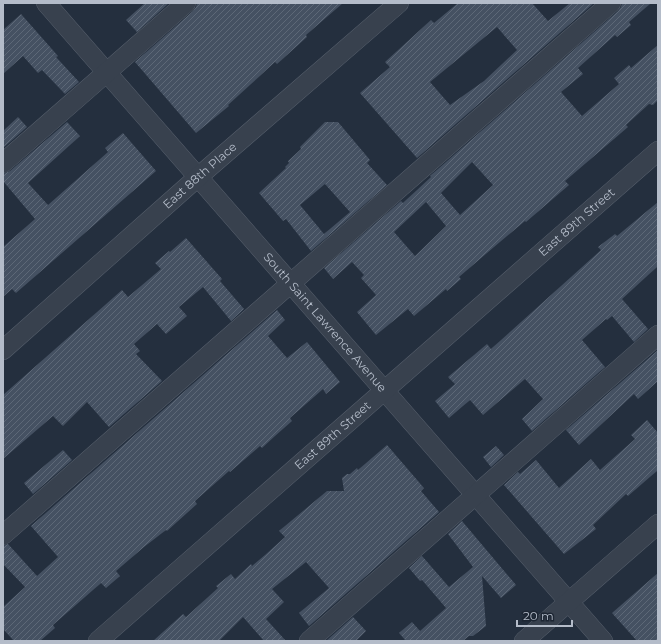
<svg xmlns="http://www.w3.org/2000/svg" width="661" height="644" font-family="Montserrat,sans-serif">
	<defs>
		<pattern id="building-hatch" width="6" height="6" patternUnits="userSpaceOnUse"><rect width="6" height="6" fill="#455162"/><path d="M-1 1l2-2M0 6l6-6M5 7l2-2" fill="none" stroke="#5d6877"/></pattern>
	</defs>
	<rect width="100%" height="100%" fill="#242f3e"/>
	<g fill="url(#building-hatch)" fill-rule="evenodd">
		<path d="M145 3H169L137 32 126 20Z"/>
		<path d="M197 3H343L306 35 307 37 277 64 275 62 228 105 229 106 196 133 135 62 193 11 196 7Z"/>
		<path d="M458 3H532L548 21 570 3H594L417 158 360 93 390 67 385 62 431 20 434 23ZM497 27 517 50 484 81 450 105 430 82Z"/>
		<path d="M622 3H651L629 22 631 25 617 37 615 35 578 68 583 74 561 92 582 116 619 84 614 78 629 65 631 68 658 45V100L653 105 649 104 626 125 628 127 565 181 569 185 526 222 525 221 494 247 459 277 461 279 447 291 446 289 414 316 408 309 376 335 357 312 376 295 361 278 364 275 352 262 333 279 324 268 401 201 403 203 431 177 430 176 618 11 621 7ZM472 162 493 185 460 215 441 193ZM426 202 446 226 415 256 394 232Z"/>
		<path d="M21 14 58 56 56 57 79 82 65 94 42 70 38 73 23 56 3 74V30Z"/>
		<path d="M18 117 27 127 3 148V131Z"/>
		<path d="M67 122 80 136 28 183 48 205 108 152 105 148 123 133 156 171 16 293 12 289 3 297V247L35 219 3 181V174L10 171Z"/>
		<path d="M325 122H338L370 160 367 163 387 185 311 251 286 219 283 221 259 193 286 168 285 167 289 163 288 161 301 149 300 147ZM325 184 350 212 324 234 300 205Z"/>
		<path d="M658 202V266L622 299 648 329 634 342 612 316 607 320 606 319 582 340 605 367 532 431 522 419 543 399 525 379 483 415 470 400 449 418 435 401 455 384 448 377 487 344 491 349 601 250 598 247 615 234 617 236Z"/>
		<path d="M186 238 222 279 220 281 244 309 231 321 203 287 179 307 187 316 166 334 157 324 134 344 140 351 136 354 162 381 109 427 87 402 63 426 53 416 3 459V395L122 290 128 297 161 269 155 263 169 251 170 252Z"/>
		<path d="M277 310 285 320 268 336 287 358 307 342 340 382 326 394 323 389 290 418 292 421 275 436 262 448 260 446 230 472 229 471 195 501 197 504 167 531 166 530 144 547 116 571 120 576 106 588 101 583 53 625 55 628 40 641H14L3 629V607L25 587 3 564V546L8 544 37 576 58 557 31 526Z"/>
		<path d="M658 350V381L638 399 634 394 579 445 566 430Z"/>
		<path d="M647 420 658 433V470L628 496 626 494 593 525 596 529 564 554 504 485 518 472 520 474 536 460 559 488 591 459 600 470 635 439 631 435Z"/>
		<path d="M387 445 424 488 421 491 439 512 309 626 299 613 329 588 306 562 272 589 284 602 266 619 286 641H264L243 617 219 641H153L183 614 186 617 218 588 216 586 231 574 235 579 251 564 252 566 265 555 285 537 279 531 327 491H344L342 478 347 474H350L357 468 358 470Z"/>
		<path d="M496 446 504 455 491 467 483 457Z"/>
		<path d="M63 450 72 460 33 494 24 483Z"/>
		<path d="M462 521 516 585 501 598 482 576 486 626 473 636H469L463 641H406L399 633 412 622 420 631 446 608 422 580 420 581 409 568 422 556 449 587 473 567 448 534Z"/>
		<path d="M658 573V641H637L612 613Z"/>
		<path d="M353 617 366 631 356 641H326Z"/>
	</g>
	<g fill="none" stroke-linecap="round" stroke-linejoin="round">
		<g stroke="#565f6c" stroke-width="20">
			<g id="minor">
				<path id="s1" d="M46 3 603 641"/>
				<path d="M3 163 186 3"/>
				<path id="s2" d="M3 350 198 177 399 3"/>
				<path d="M3 535 611 3"/>
				<path id="s3" d="M98 641 658 151"/>
				<path d="M309 641 658 335"/>
				<path d="M524 641 658 524"/>
			</g>
		</g>
		<use href="#minor" stroke="#38414e" stroke-width="19"/>
	</g>
	<g text-anchor="middle" stroke-width="3.5" stroke-linejoin="round" paint-order="stroke">
		<g font-size="12" fill="#b4bcc9" stroke="#1d2633">
			<text dy="4" stroke="none"><textPath href="#s2" startOffset="263">East 88th Place</textPath></text>
			<text dy="4" stroke="none"><textPath href="#s3" startOffset="636">East 89th Street</textPath></text>
			<text dy="4" stroke="none"><textPath href="#s1" startOffset="424">South Saint Lawrence Avenue</textPath></text>
			<text dy="4" stroke="none"><textPath href="#s3" startOffset="312">East 89th Street</textPath></text>
		</g>
	</g>
	<rect width="661" height="644" fill="none" stroke="#b4bcc9" stroke-width="8"/>
	<path d="M517 620v6h55v-6" fill="none" stroke="#b4bcc9" stroke-width="2"/>
	<text x="523" y="620" font-size="12" fill="#b4bcc9" stroke="#1d2633" stroke-width="3" paint-order="stroke">20 m</text>
</svg>
